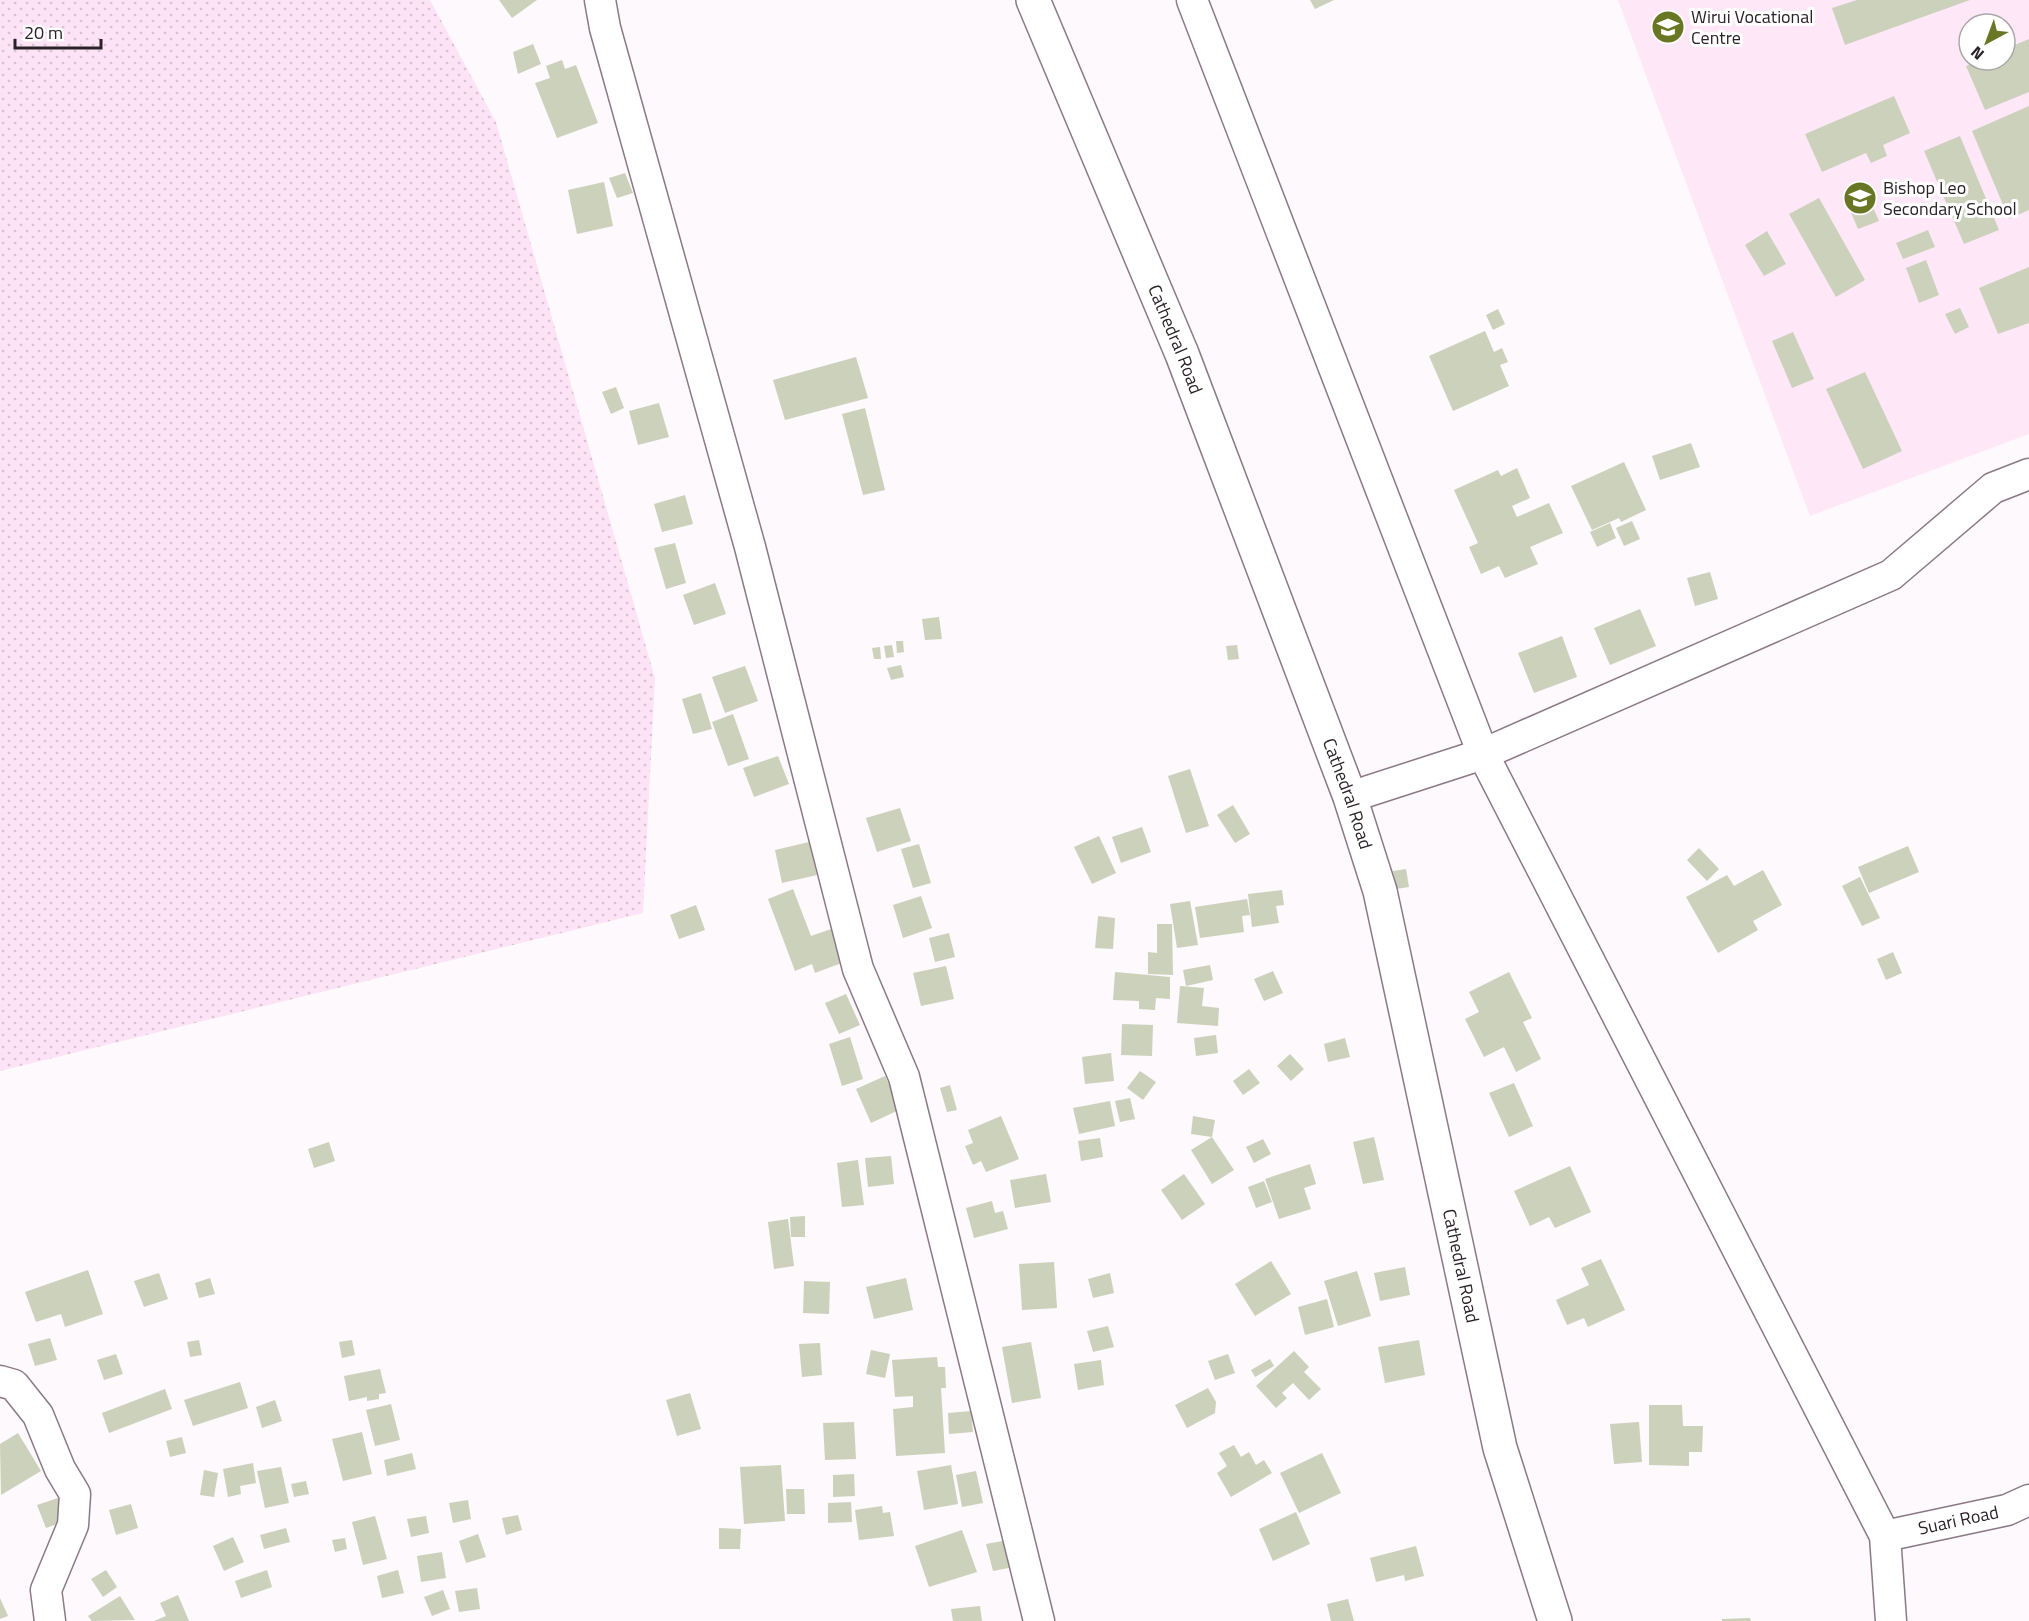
<svg xmlns="http://www.w3.org/2000/svg" width="2029" height="1621" font-family="'Titillium Web',sans-serif">
	<defs>
		<pattern id="grass-dots" width="8" height="8" patternUnits="userSpaceOnUse" patternTransform="scale(1.5)"><rect width="8" height="8" fill="#fde3f6"/><path d="M2 2h.1M6 6h.1" fill="none" stroke="#d9c2d3" stroke-width="1.8" stroke-linecap="round"/></pattern>
	</defs>
	<rect width="100%" height="100%" fill="#fdf9fc"/>
	<path fill="#fee8f8" fill-rule="evenodd" d="M1618 0H2029V434L1810 516ZM1969 24H2005V60H1969Z"/>
	<path fill="url(#grass-dots)" d="M0 0H430L496 122 655 678 643 913 0 1071Z"/>
	<g fill="#ccd1bc">
		<path d="M499 0H537L512 18Z"/>
		<path d="M1310 0H1334L1315 9Z"/>
		<path d="M1857 0H1970L1845 45 1832 8Z"/>
		<path d="M2029 39V92L1985 110 1966 66 1980 60H2005V49Z"/>
		<path d="M533 44 541 64 518 74 513 52Z"/>
		<path d="M562 60 565 69 576 65 598 123 557 138 535 83 550 78 546 66Z"/>
		<path d="M1894 96 1910 133 1883 145 1887 156 1871 163 1866 153 1822 172 1805 134Z"/>
		<path d="M2029 106V210L2009 219 1972 131Z"/>
		<path d="M1960 136 1999 230 1964 244 1924 151Z"/>
		<path d="M625 173 633 193 617 198 609 178Z"/>
		<path d="M604 182 613 226 577 234 568 190Z"/>
		<path d="M1867 194 1879 221 1858 229 1847 203Z"/>
		<path d="M1819 198 1865 280 1836 297 1789 214Z"/>
		<path d="M1928 230 1935 247 1903 259 1896 243Z"/>
		<path d="M1767 231 1786 264 1764 276 1745 245Z"/>
		<path d="M1926 260 1939 295 1919 303 1906 268Z"/>
		<path d="M2029 267V323L1998 334 1979 288Z"/>
		<path d="M1960 308 1969 327 1955 334 1945 314Z"/>
		<path d="M1498 309 1505 324 1493 330 1486 315Z"/>
		<path d="M1485 331 1494 352 1502 348 1508 362 1500 365 1509 386 1453 411 1429 356Z"/>
		<path d="M1793 332 1814 379 1792 388 1772 341Z"/>
		<path d="M856 357 868 398 785 420 773 380Z"/>
		<path d="M1865 372 1902 451 1863 469 1826 389Z"/>
		<path d="M616 387 624 408 611 414 602 392Z"/>
		<path d="M659 403 669 437 638 445 629 411Z"/>
		<path d="M865 408 885 490 863 495 842 414Z"/>
		<path d="M1691 443 1700 467 1660 480 1652 456Z"/>
		<path d="M1624 462 1646 510 1621 522 1619 518 1592 530 1571 486Z"/>
		<path d="M1517 468 1530 498 1512 506 1517 517 1549 503 1563 533 1530 547 1538 564 1505 578 1499 566 1481 574 1469 547 1478 543 1454 490 1498 470 1501 476Z"/>
		<path d="M685 495 693 524 662 532 654 504Z"/>
		<path d="M1632 521 1640 539 1624 546 1616 528Z"/>
		<path d="M1610 523 1616 538 1597 547 1590 532Z"/>
		<path d="M675 543 686 583 666 589 654 548Z"/>
		<path d="M1710 572 1718 599 1695 606 1687 578Z"/>
		<path d="M715 583 726 614 694 625 683 595Z"/>
		<path d="M1640 609 1656 646 1610 665 1594 628Z"/>
		<path d="M939 617 942 639 925 640 922 619Z"/>
		<path d="M1562 636 1577 677 1534 693 1518 653Z"/>
		<path d="M896 641H903L904 652 897 653Z"/>
		<path d="M892 645 894 657 886 658 884 646Z"/>
		<path d="M1237 645 1239 659 1228 660 1226 646Z"/>
		<path d="M880 647 881 659H874L872 648Z"/>
		<path d="M901 665 904 677 891 680 887 668Z"/>
		<path d="M745 666 758 701 725 713 712 677Z"/>
		<path d="M701 693 712 729 693 734 682 699Z"/>
		<path d="M733 714 749 759 728 766 712 722Z"/>
		<path d="M778 756 789 784 754 797 743 768Z"/>
		<path d="M1190 769 1209 826 1186 833 1168 776Z"/>
		<path d="M1233 805 1250 834 1235 843 1217 815Z"/>
		<path d="M900 808 911 841 877 852 866 818Z"/>
		<path d="M1142 827 1151 852 1121 863 1112 837Z"/>
		<path d="M1099 836 1116 873 1092 884 1074 847Z"/>
		<path d="M809 842 817 875 782 883 775 850Z"/>
		<path d="M919 844 931 883 913 888 901 849Z"/>
		<path d="M1908 846 1919 872 1869 893 1858 867Z"/>
		<path d="M1699 848 1719 869 1707 881 1687 860Z"/>
		<path d="M1406 869 1409 887 1396 889 1393 871Z"/>
		<path d="M1763 870 1782 905 1753 921 1758 930 1718 953 1686 897 1727 875 1734 886Z"/>
		<path d="M1860 877 1880 918 1862 926 1842 886Z"/>
		<path d="M793 889 811 936 834 928 847 961 815 973 812 964 795 971 768 899Z"/>
		<path d="M1282 890 1284 905 1276 906 1279 923 1252 927 1248 894Z"/>
		<path d="M921 896 932 928 903 938 893 905Z"/>
		<path d="M1247 899 1250 915 1242 916 1244 932 1200 938 1195 907Z"/>
		<path d="M1190 901 1198 945 1177 948 1170 904Z"/>
		<path d="M696 905 705 930 679 939 670 915Z"/>
		<path d="M1098 916 1115 918 1113 949 1095 948Z"/>
		<path d="M1157 924H1172L1173 975 1148 974V952L1157 953Z"/>
		<path d="M949 933 955 957 935 962 929 938Z"/>
		<path d="M1893 952 1902 973 1886 980 1877 959Z"/>
		<path d="M1210 965 1213 980 1186 986 1183 970Z"/>
		<path d="M946 966 954 999 921 1006 913 973Z"/>
		<path d="M1273 971 1283 993 1264 1001 1254 979Z"/>
		<path d="M1115 972 1170 977V999L1156 998 1155 1010 1139 1009V1001L1113 1000Z"/>
		<path d="M1509 972 1532 1018 1523 1022 1541 1059 1516 1072 1504 1047 1484 1057 1465 1019 1479 1012 1469 992Z"/>
		<path d="M1180 986 1204 988 1202 1006 1219 1008 1218 1026 1177 1023Z"/>
		<path d="M846 994 860 1025 839 1034 825 1003Z"/>
		<path d="M1122 1024 1153 1025 1152 1056 1121 1055Z"/>
		<path d="M1216 1035 1218 1053 1196 1056 1194 1038Z"/>
		<path d="M850 1037 863 1079 842 1086 829 1044Z"/>
		<path d="M1345 1038 1350 1057 1328 1062 1324 1044Z"/>
		<path d="M1111 1053 1114 1081 1085 1084 1082 1057Z"/>
		<path d="M1290 1054 1304 1069 1291 1081 1277 1066Z"/>
		<path d="M1249 1069 1260 1083 1243 1095 1233 1081Z"/>
		<path d="M1140 1071 1156 1082 1143 1100 1127 1088Z"/>
		<path d="M885 1076 901 1109 871 1123 856 1089Z"/>
		<path d="M1514 1083 1533 1126 1509 1137 1489 1093Z"/>
		<path d="M950 1085 957 1110 947 1112 940 1088Z"/>
		<path d="M1130 1098 1135 1119 1120 1122 1115 1101Z"/>
		<path d="M1110 1101 1115 1126 1079 1134 1073 1108Z"/>
		<path d="M1001 1116 1019 1159 986 1172 981 1161 973 1165 965 1146 973 1143 968 1130Z"/>
		<path d="M1193 1116 1215 1120 1212 1137 1234 1170 1212 1184 1191 1150 1212 1137 1191 1134Z"/>
		<path d="M1374 1137 1384 1180 1363 1184 1353 1142Z"/>
		<path d="M1100 1138 1103 1157 1081 1161 1078 1141Z"/>
		<path d="M1263 1139 1271 1154 1254 1163 1246 1147Z"/>
		<path d="M329 1142 335 1161 314 1168 308 1149Z"/>
		<path d="M891 1156 894 1184 868 1187 865 1158Z"/>
		<path d="M858 1160 864 1205 842 1207 837 1163Z"/>
		<path d="M1310 1164 1316 1184 1304 1188 1311 1209 1279 1219 1265 1179Z"/>
		<path d="M1570 1166 1591 1212 1555 1228 1549 1217 1530 1226 1514 1191Z"/>
		<path d="M1046 1174 1051 1202 1015 1208 1010 1180Z"/>
		<path d="M1184 1174 1205 1204 1182 1220 1161 1190Z"/>
		<path d="M1264 1181 1272 1202 1256 1208 1248 1187Z"/>
		<path d="M992 1201 995 1213 1003 1211 1008 1229 974 1238 966 1208Z"/>
		<path d="M805 1216V1237H791L790 1217Z"/>
		<path d="M788 1219 794 1266 774 1269 768 1222Z"/>
		<path d="M1601 1259 1625 1310 1588 1327 1584 1318 1567 1325 1556 1300 1589 1285 1581 1268Z"/>
		<path d="M1271 1261 1291 1294 1255 1316 1235 1284Z"/>
		<path d="M1054 1262 1057 1308 1022 1310 1019 1264Z"/>
		<path d="M1405 1267 1410 1295 1380 1301 1374 1273Z"/>
		<path d="M88 1270 103 1314 65 1327 61 1314 36 1322 25 1292Z"/>
		<path d="M1357 1271 1371 1316 1338 1326 1324 1281Z"/>
		<path d="M159 1273 168 1299 144 1307 134 1281Z"/>
		<path d="M1110 1273 1114 1293 1093 1298 1088 1279Z"/>
		<path d="M210 1278 215 1294 199 1298 195 1283Z"/>
		<path d="M906 1278 913 1310 874 1319 866 1287Z"/>
		<path d="M804 1281 830 1282 829 1314 803 1313Z"/>
		<path d="M1327 1299 1334 1327 1305 1335 1298 1307Z"/>
		<path d="M1108 1326 1114 1347 1093 1352 1087 1331Z"/>
		<path d="M50 1338 57 1360 35 1366 28 1344Z"/>
		<path d="M199 1340 202 1355 190 1357 187 1342Z"/>
		<path d="M352 1340 355 1355 342 1358 339 1342Z"/>
		<path d="M1419 1340 1425 1375 1385 1383 1378 1347Z"/>
		<path d="M1031 1342 1041 1398 1012 1403 1002 1347Z"/>
		<path d="M820 1343 822 1375 802 1377 799 1344Z"/>
		<path d="M871 1350 890 1354 885 1378 866 1374Z"/>
		<path d="M1294 1351 1309 1367 1304 1372 1321 1389 1309 1400 1293 1383 1282 1393 1287 1398 1276 1408 1256 1386Z"/>
		<path d="M116 1354 123 1374 104 1380 97 1360Z"/>
		<path d="M1228 1354 1235 1373 1215 1380 1208 1361Z"/>
		<path d="M937 1357 938 1367H945L946 1388H941L945 1453 896 1456 893 1409 913 1407V1396L895 1397 892 1360Z"/>
		<path d="M1270 1359 1274 1366 1255 1377 1251 1370Z"/>
		<path d="M1101 1360 1104 1385 1078 1390 1074 1364Z"/>
		<path d="M380 1369 386 1393 379 1394V1399L367 1401V1397L349 1401 344 1376Z"/>
		<path d="M240 1382 248 1408 193 1426 184 1400Z"/>
		<path d="M1208 1388 1216 1402 1215 1413 1187 1428 1175 1405Z"/>
		<path d="M165 1389 172 1409 109 1433 102 1413Z"/>
		<path d="M690 1393 701 1429 677 1436 666 1400Z"/>
		<path d="M275 1400 282 1421 262 1428 256 1407Z"/>
		<path d="M391 1404 400 1440 375 1446 366 1410Z"/>
		<path d="M1649 1405H1682L1683 1426H1703L1702 1452H1689V1466L1649 1465Z"/>
		<path d="M971 1411 973 1432 949 1434 948 1413Z"/>
		<path d="M854 1422 856 1459 825 1460 823 1423Z"/>
		<path d="M1639 1422 1642 1462 1614 1464 1610 1424Z"/>
		<path d="M362 1432 372 1474 343 1481 332 1439Z"/>
		<path d="M18 1433 41 1471 1 1495 0 1444Z"/>
		<path d="M182 1437 186 1453 170 1457 166 1441Z"/>
		<path d="M1234 1445 1241 1457 1249 1452 1256 1465 1264 1460 1272 1473 1231 1497 1217 1473 1227 1466 1219 1453Z"/>
		<path d="M412 1453 416 1469 387 1476 384 1460Z"/>
		<path d="M1322 1453 1341 1493 1299 1513 1280 1473Z"/>
		<path d="M253 1463 256 1483 240 1486 241 1494 228 1497 223 1469Z"/>
		<path d="M781 1465 785 1521 744 1524 740 1467Z"/>
		<path d="M951 1465 958 1504 924 1510 917 1471Z"/>
		<path d="M281 1467 289 1503 265 1508 257 1471Z"/>
		<path d="M204 1470 218 1473 214 1497 200 1495Z"/>
		<path d="M976 1471 983 1503 962 1507 956 1475Z"/>
		<path d="M854 1474 855 1496 833 1497V1475Z"/>
		<path d="M306 1481 309 1494 294 1497 291 1484Z"/>
		<path d="M786 1489H804L805 1514H787Z"/>
		<path d="M58 1498 66 1521 46 1528 37 1505Z"/>
		<path d="M468 1500 471 1519 453 1523 449 1503Z"/>
		<path d="M851 1502 852 1522 828 1523V1503Z"/>
		<path d="M131 1504 138 1528 116 1535 109 1510Z"/>
		<path d="M882 1506 883 1513 890 1512 894 1536 859 1540 855 1510Z"/>
		<path d="M1296 1512 1310 1544 1273 1561 1259 1529Z"/>
		<path d="M518 1515 522 1530 506 1535 502 1518Z"/>
		<path d="M375 1516 387 1559 363 1565 352 1522Z"/>
		<path d="M426 1516 429 1533 411 1537 407 1519Z"/>
		<path d="M286 1528 290 1542 264 1549 260 1535Z"/>
		<path d="M719 1528 741 1529 740 1549H719Z"/>
		<path d="M962 1530 977 1572 929 1587 915 1546Z"/>
		<path d="M478 1534 486 1557 466 1563 459 1541Z"/>
		<path d="M233 1537 244 1562 224 1571 213 1546Z"/>
		<path d="M345 1538 347 1549 335 1552 332 1540Z"/>
		<path d="M1008 1540 1014 1567 993 1571 986 1544Z"/>
		<path d="M1416 1546 1424 1576 1405 1581 1404 1575 1376 1582 1370 1558Z"/>
		<path d="M442 1552 446 1578 421 1582 417 1556Z"/>
		<path d="M106 1570 117 1587 103 1597 91 1579Z"/>
		<path d="M267 1570 272 1587 241 1598 235 1581Z"/>
		<path d="M398 1570 404 1593 382 1598 377 1576Z"/>
		<path d="M477 1588 480 1609 459 1612 455 1591Z"/>
		<path d="M443 1590 450 1609 432 1616 424 1597Z"/>
		<path d="M178 1595 189 1621H154L166 1616 160 1603Z"/>
		<path d="M120 1596 135 1620 92 1621 88 1616Z"/>
		<path d="M0 1598 8 1616 0 1619Z"/>
		<path d="M1348 1599 1354 1621H1331L1327 1604Z"/>
		<path d="M980 1606 982 1621H953L951 1609Z"/>
		<path d="M1750 1618 1751 1621H1722V1619Z"/>
	</g>
	<g fill="none" stroke-linecap="round" stroke-linejoin="round">
		<g stroke="#8b7986" stroke-width="33">
			<g id="minor">
				<path d="M600 0 605 28 750 547 858 969 904 1077 1039 1621"/>
				<path d="M1192 0 1483 754 1885 1536 1891 1621"/>
				<path d="M1350 797 1483 754 1891 575 1993 488 2029 474"/>
				<path d="M0 1381 14 1385 38 1415 60 1469 75 1494 73 1525 46 1590 50 1621"/>
				<path id="s1" d="M1885 1536 2007 1510 2029 1500"/>
			</g>
		</g>
		<g stroke="#8b7986" stroke-width="36">
			<g id="primary">
				<path id="s2" d="M1033 0 1182 354 1350 797 1380 891 1500 1448 1555 1621"/>
			</g>
		</g>
		<use href="#minor" stroke="#fff" stroke-width="30"/>
		<use href="#primary" stroke="#fff" stroke-width="33"/>
	</g>
	<defs>
		<g id="university-disc" transform="scale(1.725)"><circle r="9.5" fill="#697724" stroke="#fff"/><path d="M0-5L7-2L0 1L-7-2ZM-4 1L0 2.5L4 1V4Q0 6-4 4Z" fill="#fff"/></g>
		<g id="school-disc" transform="scale(1.725)"><circle r="9.5" fill="#697724" stroke="#fff"/><path d="M0-5L7-2L0 1L-7-2ZM-4 1L0 2.5L4 1V4Q0 6-4 4Z" fill="#fff"/></g>
	</defs>
	<g fill-rule="evenodd">
		<use href="#university-disc" x="1668" y="27"/>
		<use href="#school-disc" x="1860" y="198"/>
	</g>
	<g text-anchor="middle" stroke-width="6" stroke-linejoin="round" paint-order="stroke">
		<g font-size="18" fill="#2a2228" stroke="#fff" text-anchor="start">
			<text x="1691" y="23">Wirui Vocational<tspan x="1691" dy="21">Centre</tspan></text>
			<text x="1883" y="194">Bishop Leo<tspan x="1883" dy="21">Secondary School</tspan></text>
		</g>
		<g font-size="18" fill="#2a2228" stroke="#fff">
			<text dy="6" stroke="none"><textPath href="#s2" startOffset="368">Cathedral Road</textPath></text>
			<text dy="6" stroke="none"><textPath href="#s2" startOffset="854">Cathedral Road</textPath></text>
			<text dy="6" stroke="none"><textPath href="#s2" startOffset="1340">Cathedral Road</textPath></text>
			<text dy="6" stroke="none"><textPath href="#s1" startOffset="75">Suari Road</textPath></text>
		</g>
	</g>
	<g transform="translate(1987 42) rotate(221)"><circle r="28" fill="#ffffff" stroke="#aaa7a9" stroke-width="1.5"/>
	<path d="M0-4.5L10 22L0 15L-10 22Z" fill="#697724"/>
	<text y="-9" font-size="16" font-weight="bold" text-anchor="middle" fill="#2a2228">N</text>
	</g>
	<path d="M15 39v9h86v-9" fill="none" stroke="#2a2228" stroke-width="3"/>
	<text x="24" y="39" font-size="18" fill="#2a2228" stroke="#ffffff" stroke-width="4.5" paint-order="stroke">20 m</text>
</svg>
